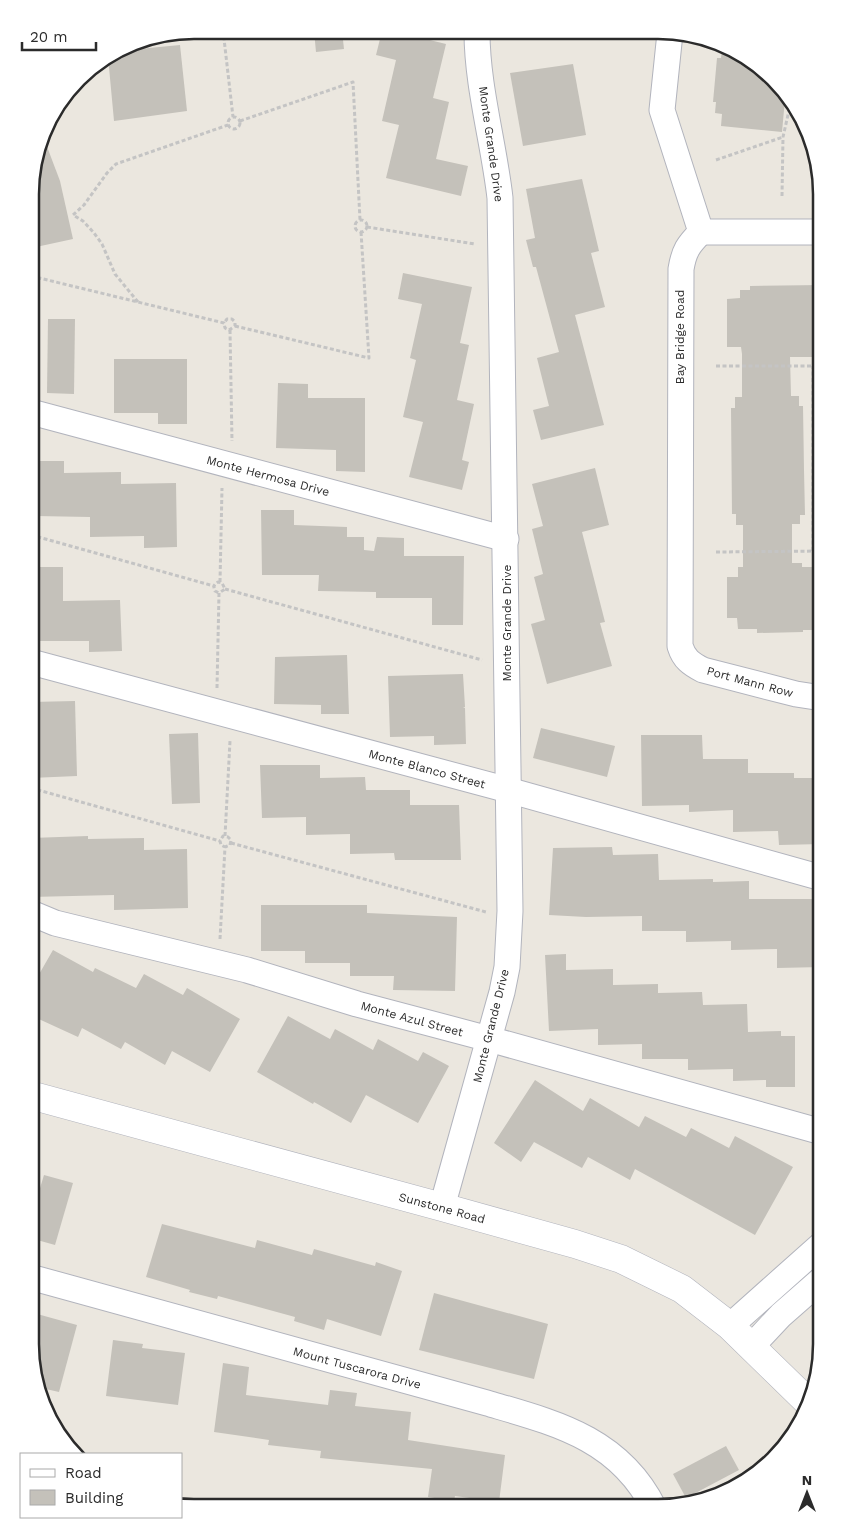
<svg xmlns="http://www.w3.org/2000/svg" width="852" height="1538" font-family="'Work Sans',sans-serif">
	<rect width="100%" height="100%" fill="#ebe7df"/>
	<g fill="#c4c1ba">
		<path d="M314 31H342L344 49 316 52Z"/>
		<path d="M382 31H393L446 44 433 98 449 102 436 159 468 166 461 196 386 178 399 125 382 121 396 60 376 55Z"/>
		<path d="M180 45 187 111 114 121 108 57 118 51Z"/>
		<path d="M722 49 766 70 785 99 782 132 721 126 722 114 715 113 716 102H713L717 58H721Z"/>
		<path d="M573 64 586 135 523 146 510 73Z"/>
		<path d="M43 136 60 181 73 239 36 247 31 226V173Z"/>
		<path d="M582 179 599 251 591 253 605 307 575 315 604 425 541 440 533 410 549 406 537 358 559 352 536 267H533L526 240 535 238 526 189Z"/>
		<path d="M403 273 472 287 460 343 469 345 457 400 474 404 462 460 469 462 462 490 409 477 423 422 403 417 416 360 410 358 422 304 398 299Z"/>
		<path d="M822 285V357H790L791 396H799V406H803L804 470 805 515H800V524H792V563H802V567H821L822 630H803V632L757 633V629H738L737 618H727V577H738V567H743V525H736V514H732L731 408H735V397H742V354L741 347H727V299L740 298V290H750V286Z"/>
		<path d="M48 319H75L74 394 47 393Z"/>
		<path d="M114 359H187V424H158V413H114Z"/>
		<path d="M278 383 308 384V398H365V472L336 471V450L276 448Z"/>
		<path d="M36 461H64V473L121 472V484L176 483 177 547 144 548V536L90 537V517L36 516Z"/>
		<path d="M595 468 609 525 582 532 605 622 600 623 612 666 547 684 531 624 545 620 534 577 543 574 532 529 543 526 532 484Z"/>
		<path d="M261 510H294V525L347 527V537H364V550L374 551 377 537 404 538V556H464L463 625H432V598H376V592L318 591 319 575H262Z"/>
		<path d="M35 567H63V601L120 600 122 651 89 652V641H36Z"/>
		<path d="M347 655 349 714H321V705L274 704 275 657Z"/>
		<path d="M463 674 465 707 463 708H465L466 744 434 745V736L390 737 388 676Z"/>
		<path d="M75 701 77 776 31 778V702Z"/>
		<path d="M541 728 615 746 607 777 533 758Z"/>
		<path d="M198 733 200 803 172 804 169 734Z"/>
		<path d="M641 735H702L703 759H748V773H794V778H822V844L779 845 778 831 733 832V810L689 812V805L642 806Z"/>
		<path d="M260 765H320V778L365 777 366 790H410V805H459L461 860H395L394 853 350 854V834L306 835V817L262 818Z"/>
		<path d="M88 836V839L144 838V850L187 849 188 908 114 910V895L31 897V838Z"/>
		<path d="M612 847 613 855 658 854 659 880 713 879V882L749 881V899H822V967L777 968V949L731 950V941L686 942V931H642V916L586 917 549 915 553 848Z"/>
		<path d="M261 905H367V913L457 917 455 991 393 990 394 976H350V963H305V951H261Z"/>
		<path d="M53 950 93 972 95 968 136 988 144 974 183 995 187 988 240 1019 210 1072 172 1051 165 1065 125 1042 121 1049 82 1028 78 1037 30 1015V990Z"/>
		<path d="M566 954V970L613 969V985L658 984V993L702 992 703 1005 747 1004 748 1032 781 1031V1036H795V1087H766V1080L733 1081V1069L688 1070V1059H642V1044L598 1045V1029L549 1031 545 955Z"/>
		<path d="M288 1016 330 1039 335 1029 373 1050 378 1039 418 1061 423 1052 449 1066 418 1123 366 1095 351 1123 314 1102 313 1104 257 1072Z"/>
		<path d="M535 1080 583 1111 590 1098 639 1127 645 1116 686 1137 691 1128 729 1148 735 1136 793 1167 755 1235 635 1169 630 1180 588 1157 582 1168 534 1142 521 1162 494 1143Z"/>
		<path d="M44 1175 73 1183 55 1245 30 1238V1221Z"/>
		<path d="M162 1224 255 1248 257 1240 312 1255 314 1249 375 1266 376 1262 402 1271 381 1336 327 1319 324 1330 294 1321 295 1317 218 1296 217 1299 189 1292 190 1290 146 1277Z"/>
		<path d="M434 1293 548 1324 534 1379 419 1350Z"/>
		<path d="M30 1312 77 1325 59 1392 37 1387 30 1344Z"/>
		<path d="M113 1340 143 1344 142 1348 185 1353 178 1405 106 1396Z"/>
		<path d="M223 1363 249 1367 246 1395 328 1405 330 1390 357 1393 355 1406 411 1412 408 1440 505 1455 499 1502 455 1496 454 1501 428 1497 432 1469 320 1458 321 1451 268 1445 269 1440 214 1432Z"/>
		<path d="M726 1446 739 1470 686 1498 673 1474Z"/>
	</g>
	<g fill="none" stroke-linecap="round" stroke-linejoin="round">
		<g stroke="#b2b4bd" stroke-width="27">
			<g id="minor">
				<path d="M670 33 662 110 701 232C688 245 684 251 681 269L680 646C684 659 691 664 703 670L796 694 822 698"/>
				<path d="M701 232H822"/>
				<path d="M31 412 506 539"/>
				<path d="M31 662 508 790 822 878"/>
				<path d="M31 913 55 923 247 970 357 1004 489 1039 822 1132"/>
				<path d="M442 1207 502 992 507 967 510 911 500 198C494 144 477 86 477 32"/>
				<path d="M30 1277 487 1403C555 1423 619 1438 654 1508"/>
				<path d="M730 1326 822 1244"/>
				<path d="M751 1347 781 1315 822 1279"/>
			</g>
		</g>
		<g stroke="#b2b4bd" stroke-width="29">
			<path id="tertiary" d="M30 1095 442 1207 575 1244 621 1259 682 1289 730 1326 810 1404"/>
		</g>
		<g stroke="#c4c4c4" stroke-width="3" stroke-dasharray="4 2.5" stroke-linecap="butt">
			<path d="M223 30 233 117"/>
			<circle cx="234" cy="123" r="6"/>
			<path d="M240 121 353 82 360 220"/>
			<path d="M716 160 783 137"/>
			<path d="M782 196 783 137 790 106"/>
			<circle cx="361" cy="226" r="6"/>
			<path d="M367 227 475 244"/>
			<path d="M31 276 224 323 225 328 229 330 235 326V322L232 319H227L224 323"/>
			<path d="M138 302 115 274 102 244 94 233 83 221 73 215 84 205 107 173 116 164 228 125"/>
			<path d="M235 326 369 358 361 232"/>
			<path d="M230 330 232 441"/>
			<path d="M716 366H822"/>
			<path d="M31 535 214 586"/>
			<path d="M813 551V366"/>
			<path d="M716 552 822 551"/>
			<path d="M220 582 222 488"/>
			<path d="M225 589 482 660"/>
			<path d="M217 688 219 593 225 589 222 583 218 582C214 584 213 587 215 591L219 593"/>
			<path d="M31 788 220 841"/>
			<path d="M225 836 230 741"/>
			<path d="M231 843 486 912"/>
			<path d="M220 939 225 847 221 845 220 841 223 836 228 837 231 840 230 845 225 847"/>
		</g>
		<use href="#minor" stroke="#fff" stroke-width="25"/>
		<use href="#tertiary" stroke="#fff" stroke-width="28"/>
	</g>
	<g text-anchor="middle" stroke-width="5" stroke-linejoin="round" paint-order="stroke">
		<g font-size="12" fill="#2b2b2b" stroke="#fff">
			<text transform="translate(491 144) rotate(82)" y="4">Monte Grande Drive</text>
			<text transform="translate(680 337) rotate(-90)" y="4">Bay Bridge Road</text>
			<text transform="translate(268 476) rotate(15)" y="4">Monte Hermosa Drive</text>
			<text transform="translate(507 623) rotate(-90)" y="4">Monte Grande Drive</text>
			<text transform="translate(750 682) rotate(15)" y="4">Port Mann Row</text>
			<text transform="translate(427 769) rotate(15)" y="4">Monte Blanco Street</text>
			<text transform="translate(412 1019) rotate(15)" y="4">Monte Azul Street</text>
			<text transform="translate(491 1026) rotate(-76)" y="4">Monte Grande Drive</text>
			<text transform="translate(442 1208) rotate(15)" y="4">Sunstone Road</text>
			<text transform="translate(357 1368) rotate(15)" y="4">Mount Tuscarora Drive</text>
		</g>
	</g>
	<path d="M0 0H852V1538H0ZM194 39H658A155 155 0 0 1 813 194V1344A155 155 0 0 1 658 1499H194A155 155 0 0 1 39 1344V194A155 155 0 0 1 194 39Z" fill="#fff" fill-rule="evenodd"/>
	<path fill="none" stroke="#2b2b2b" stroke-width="2.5" d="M194 39H658A155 155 0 0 1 813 194V1344A155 155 0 0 1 658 1499H194A155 155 0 0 1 39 1344V194A155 155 0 0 1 194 39Z"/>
	<rect x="20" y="1453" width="162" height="65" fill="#ffffff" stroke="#aaaaaa"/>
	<rect x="30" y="1469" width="25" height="8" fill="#ffffff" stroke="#aaaaaa"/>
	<text x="65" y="1478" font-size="15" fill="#2b2b2b">Road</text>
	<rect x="30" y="1490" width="25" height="15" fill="#c4c1ba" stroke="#aaaaaa"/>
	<text x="65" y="1503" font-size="15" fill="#2b2b2b">Building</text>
	<g transform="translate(807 1493)" stroke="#ffffff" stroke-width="4" paint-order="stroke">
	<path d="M0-4L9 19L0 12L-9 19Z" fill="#2b2b2b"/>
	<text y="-8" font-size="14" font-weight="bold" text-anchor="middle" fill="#2b2b2b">N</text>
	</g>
	<path d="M22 42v8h74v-8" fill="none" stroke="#2b2b2b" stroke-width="2.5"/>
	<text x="30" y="42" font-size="15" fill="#2b2b2b" stroke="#ffffff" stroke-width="4" paint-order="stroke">20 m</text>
</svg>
